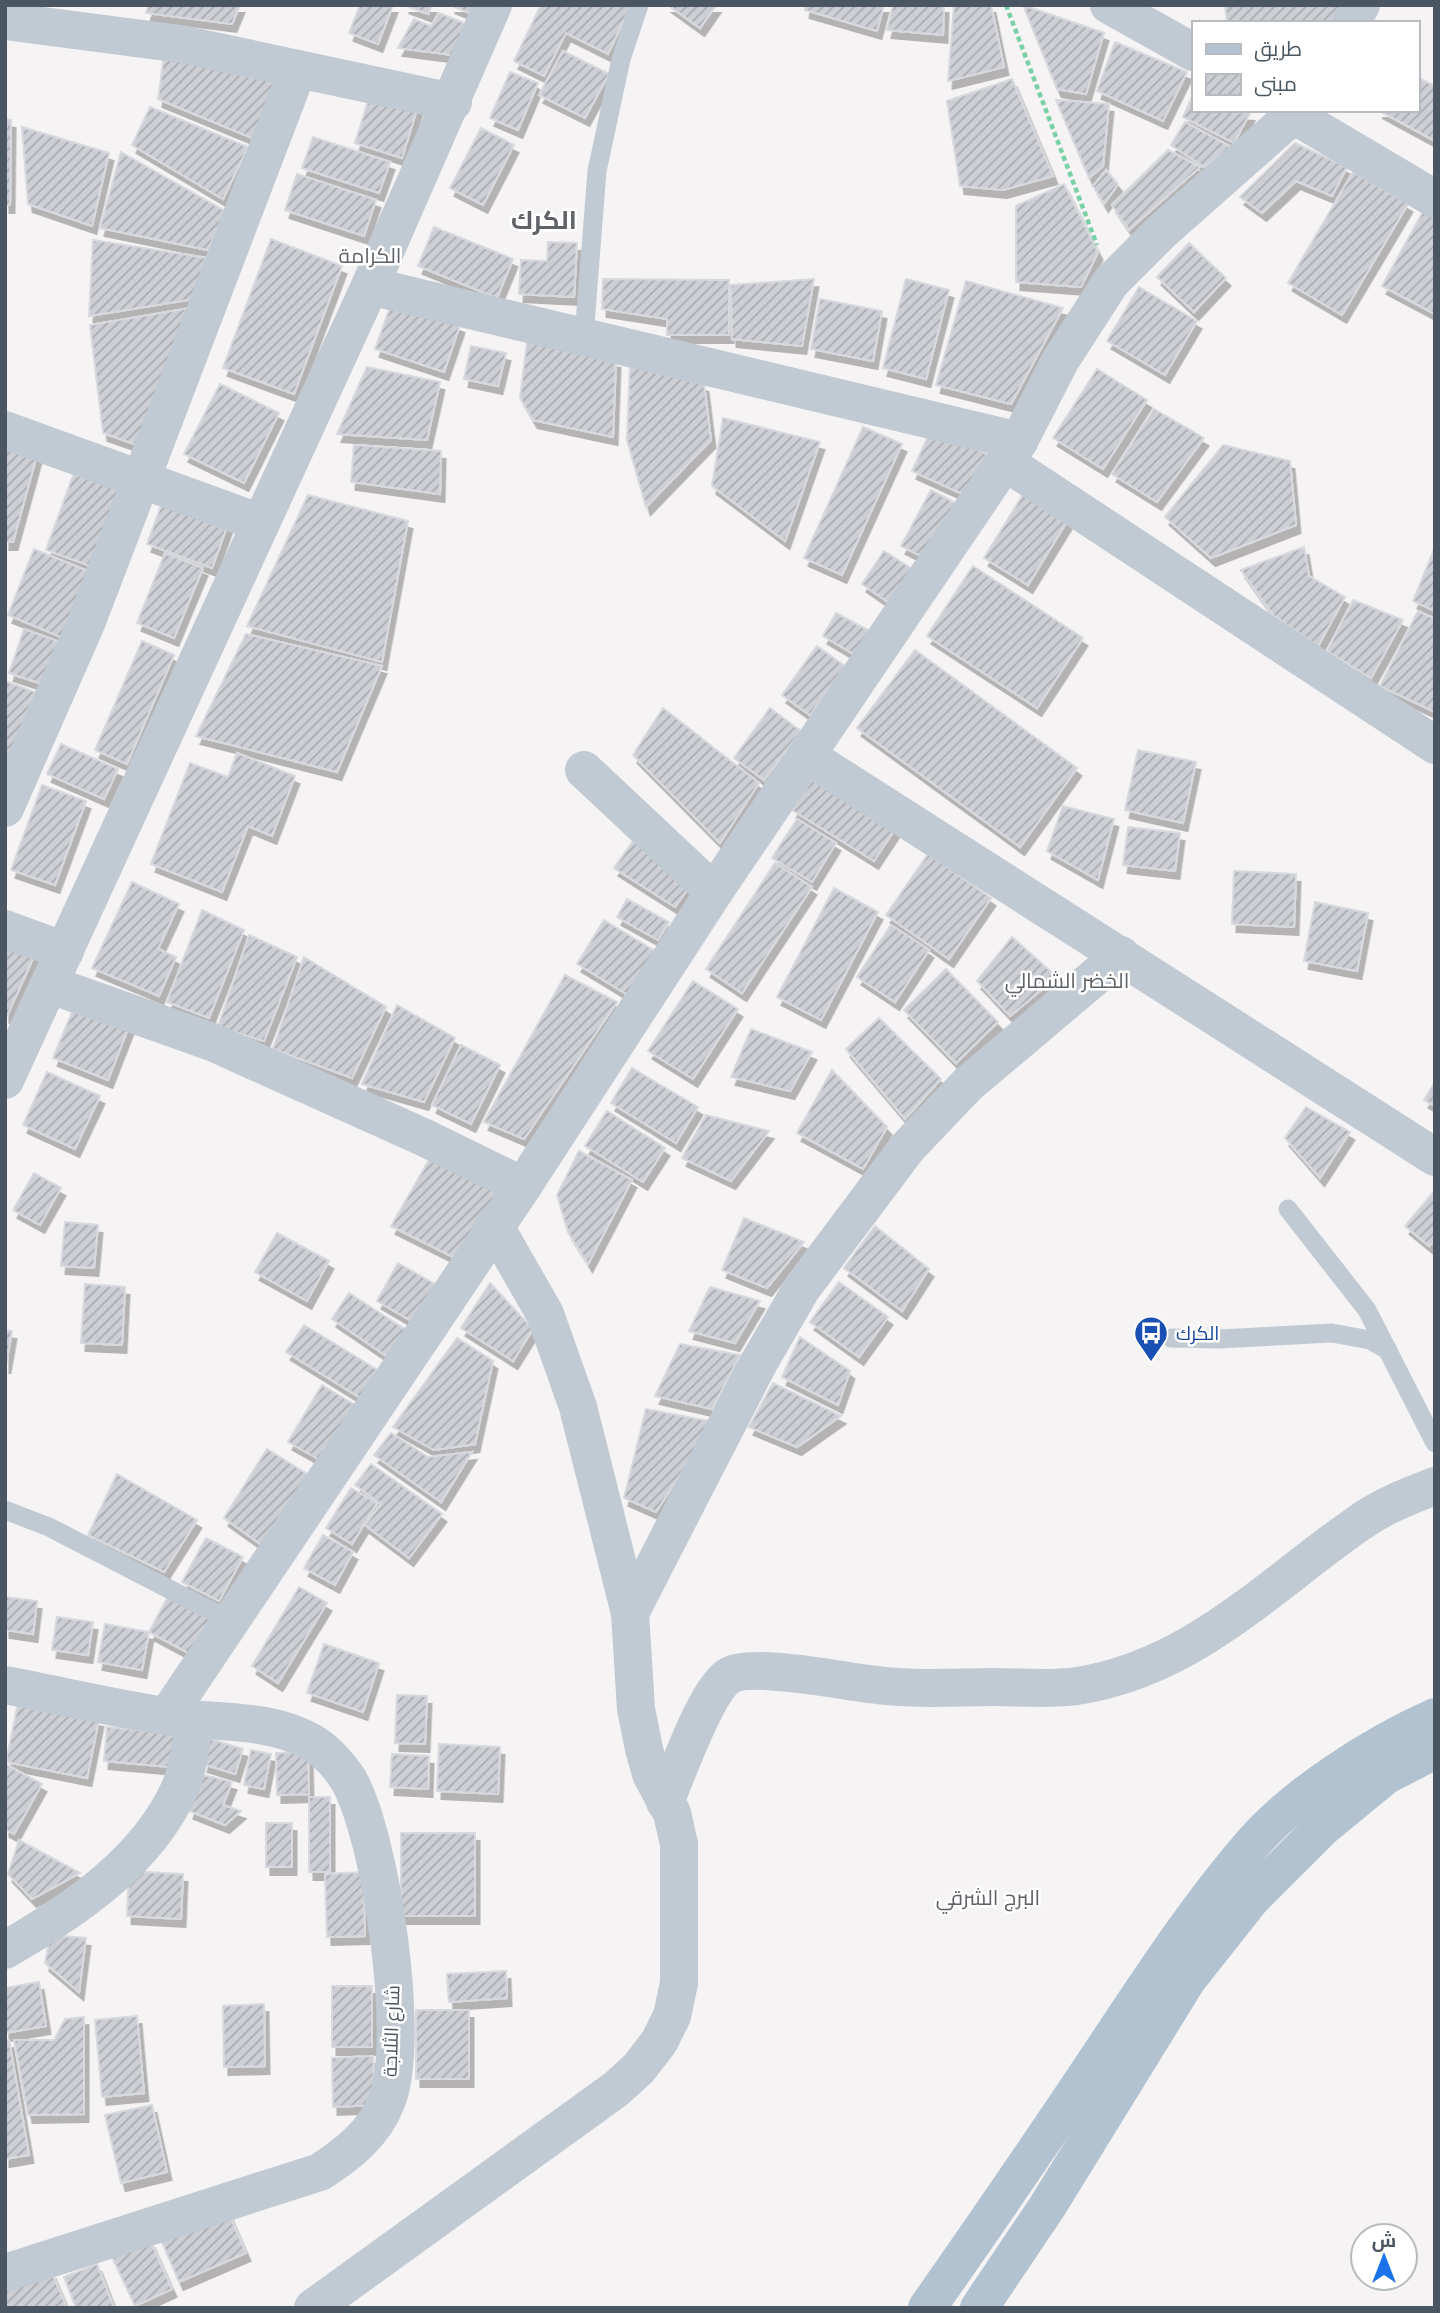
<svg xmlns="http://www.w3.org/2000/svg" width="1440" height="2313" font-family="Quicksand,Cairo,sans-serif">
	<defs>
		<pattern id="building-hatch" width="6" height="6" patternUnits="userSpaceOnUse" patternTransform="scale(1.75)"><rect width="6" height="6" fill="#cdcfd5"/><path d="M-1 1l2-2M0 6l6-6M5 7l2-2" fill="none" stroke="#a8abb0"/></pattern>
		<filter id="shadow"><feDropShadow dx="4.5" dy="8" stdDeviation="0" flood-color="#0004"/></filter>
	</defs>
	<rect width="100%" height="100%" fill="#f5f3f3"/>
	<g fill="url(#building-hatch)" stroke="#d7d9de" stroke-width="2" filter="url(#shadow)">
		<path d="M149 5H240L232 24 146 13Z"/>
		<path d="M360 5H393L378 44 349 33Z"/>
		<path d="M404 5H432L428 14Z"/>
		<path d="M450 5H481L477 16Z"/>
		<path d="M541 5H631L608 54 566 33 544 76 514 61Z"/>
		<path d="M668 5H716L700 28Z"/>
		<path d="M806 5H884L877 31 805 10Z"/>
		<path d="M893 5H944L943 35 887 30Z"/>
		<path d="M954 5H991L1004 67 948 81Z"/>
		<path d="M1023 5 1104 33 1086 94 1057 89Z"/>
		<path d="M1225 5H1352L1341 23H1227Z"/>
		<path d="M439 13 469 25 452 55 398 48 414 19 431 26Z"/>
		<path d="M1115 42 1187 72 1163 121 1097 91Z"/>
		<path d="M563 51 609 74 585 118 539 95Z"/>
		<path d="M164 56 280 76 252 138 158 99Z"/>
		<path d="M510 72 538 83 518 130 490 118Z"/>
		<path d="M1417 77 1435 86V141L1378 110H1417Z"/>
		<path d="M1012 79 1053 176 1003 190 960 186 947 101Z"/>
		<path d="M372 88 419 103 402 158 355 143Z"/>
		<path d="M1193 95V110L1250 113 1234 143 1183 117Z"/>
		<path d="M1056 100 1109 104 1103 166 1089 178Z"/>
		<path d="M150 107 248 147 223 199 132 145Z"/>
		<path d="M5 119 11 120 10 205H5Z"/>
		<path d="M1185 122 1231 147 1204 167 1171 145Z"/>
		<path d="M22 127 109 153 92 226 28 204Z"/>
		<path d="M481 128 514 145 483 205 450 188Z"/>
		<path d="M313 137 390 162 379 193 302 168Z"/>
		<path d="M1295 143 1347 167 1332 196 1296 181 1262 213 1240 197Z"/>
		<path d="M1168 150 1200 167 1129 230 1112 205Z"/>
		<path d="M121 152 225 211 208 250 100 228Z"/>
		<path d="M1106 170 1118 184 1104 204 1093 186Z"/>
		<path d="M1353 172 1408 204 1342 315 1288 283Z"/>
		<path d="M297 174 376 200 364 236 285 210Z"/>
		<path d="M1064 184 1098 252 1081 287 1016 282V206Z"/>
		<path d="M1425 208 1435 214V314L1382 286Z"/>
		<path d="M434 227 513 259 497 298 418 266Z"/>
		<path d="M271 239 342 266 294 394 223 368Z"/>
		<path d="M93 240 214 259 193 299 89 316Z"/>
		<path d="M548 242 577 243 574 297 519 294 521 260 547 261Z"/>
		<path d="M1189 243 1226 278 1194 312 1157 277Z"/>
		<path d="M603 279 729 280V335H667V319L602 309Z"/>
		<path d="M814 279 802 346 732 339 731 285Z"/>
		<path d="M906 279 949 290 926 379 883 368Z"/>
		<path d="M966 281 1063 308 1011 404 936 385Z"/>
		<path d="M1139 287 1197 321 1165 375 1107 341Z"/>
		<path d="M820 299 882 311 873 361 811 349Z"/>
		<path d="M392 302 460 325 444 372 375 349Z"/>
		<path d="M196 307 143 447 103 433 90 325Z"/>
		<path d="M527 342 616 360 613 437 533 420 520 398Z"/>
		<path d="M471 346 506 353 498 386 464 379Z"/>
		<path d="M630 365 704 384 711 440 646 507 627 440Z"/>
		<path d="M367 367 440 382 427 440 337 434Z"/>
		<path d="M1097 369 1147 400 1103 469 1053 438Z"/>
		<path d="M220 384 279 413 244 483 184 454Z"/>
		<path d="M1154 409 1204 438 1157 502 1112 474Z"/>
		<path d="M723 418 820 442 785 541 712 486Z"/>
		<path d="M863 427 902 444 842 575 804 558Z"/>
		<path d="M932 428 991 456 971 498 912 471Z"/>
		<path d="M354 445 441 451 440 494 351 482Z"/>
		<path d="M1223 445 1290 461 1296 525 1211 558 1165 517Z"/>
		<path d="M5 446 37 455 13 542H5Z"/>
		<path d="M75 470 128 488 99 569 46 550Z"/>
		<path d="M1030 483 1074 510 1028 585 984 558Z"/>
		<path d="M931 490 957 504 927 559 901 546Z"/>
		<path d="M308 495 408 521 382 662 247 626Z"/>
		<path d="M164 497 229 521 212 568 147 544Z"/>
		<path d="M1304 547 1309 576 1345 597 1318 646 1273 615 1241 570Z"/>
		<path d="M1435 547V611L1413 601Z"/>
		<path d="M34 549 90 572 63 638 8 615Z"/>
		<path d="M884 551 914 570 891 604 862 584Z"/>
		<path d="M165 553 203 568 174 638 137 623Z"/>
		<path d="M973 566 1083 638 1037 708 927 636Z"/>
		<path d="M1353 600 1403 620 1371 678 1327 651Z"/>
		<path d="M1418 611 1435 619V712L1380 686Z"/>
		<path d="M836 613 870 631 857 656 823 636Z"/>
		<path d="M24 629 60 642 45 685 9 673Z"/>
		<path d="M246 634 382 666 337 772 196 736Z"/>
		<path d="M142 641 174 655 127 764 95 750Z"/>
		<path d="M817 646 845 666 810 715 782 695Z"/>
		<path d="M915 650 1077 768 1020 847 857 728Z"/>
		<path d="M5 681 35 692 5 770Z"/>
		<path d="M663 708 759 783 720 843 633 755Z"/>
		<path d="M770 708 801 731 764 780 734 758Z"/>
		<path d="M61 744 118 769 104 799 47 774Z"/>
		<path d="M1138 750 1196 762 1183 823 1125 810Z"/>
		<path d="M237 753 295 776 272 836 248 826 222 892 151 864 190 763 228 777Z"/>
		<path d="M813 778 895 829 874 861 792 810Z"/>
		<path d="M42 785 86 801 55 885 11 870Z"/>
		<path d="M1063 806 1114 819 1098 880 1047 851Z"/>
		<path d="M797 819 836 843 812 882 772 858Z"/>
		<path d="M643 827 693 881 675 907 614 868Z"/>
		<path d="M1128 827 1180 833 1175 871 1123 865Z"/>
		<path d="M928 854 991 898 949 959 886 915Z"/>
		<path d="M775 863 812 887 742 993 706 969Z"/>
		<path d="M1234 871 1296 874 1294 927 1232 924Z"/>
		<path d="M132 882 179 904 158 949 176 957 159 996 92 968Z"/>
		<path d="M834 888 878 912 821 1020 777 997Z"/>
		<path d="M627 899 669 922 658 940 617 917Z"/>
		<path d="M1315 902 1368 913 1357 971 1304 961Z"/>
		<path d="M202 910 244 930 209 1018 167 1002Z"/>
		<path d="M604 920 655 951 628 995 577 964Z"/>
		<path d="M891 925 929 950 895 1002 857 977Z"/>
		<path d="M249 935 297 957 264 1041 218 1027Z"/>
		<path d="M1012 937 1057 977 1010 1016 977 981Z"/>
		<path d="M5 938 36 952 7 1016 5 1015Z"/>
		<path d="M304 957 386 1007 352 1078 273 1049Z"/>
		<path d="M946 969 998 1022 956 1063 904 1010Z"/>
		<path d="M565 975 617 1002 524 1139 484 1122Z"/>
		<path d="M693 981 738 1009 693 1079 648 1051Z"/>
		<path d="M77 1000 131 1021 108 1080 53 1058Z"/>
		<path d="M397 1005 455 1038 424 1102 362 1084Z"/>
		<path d="M879 1018 941 1079 905 1119 846 1049Z"/>
		<path d="M751 1029 812 1052 790 1091 731 1077Z"/>
		<path d="M461 1045 500 1065 471 1124 432 1105Z"/>
		<path d="M632 1068 698 1107 676 1143 611 1103Z"/>
		<path d="M832 1070 887 1127 863 1169 797 1133Z"/>
		<path d="M47 1072 100 1096 75 1149 23 1125Z"/>
		<path d="M1435 1082V1106L1424 1100Z"/>
		<path d="M1306 1107 1350 1132 1320 1178 1285 1138Z"/>
		<path d="M607 1111 665 1148 643 1182 585 1146Z"/>
		<path d="M706 1115 769 1131 731 1181 682 1158Z"/>
		<path d="M579 1151 632 1180 588 1264 568 1232 557 1195Z"/>
		<path d="M433 1153 501 1193 459 1260 391 1226Z"/>
		<path d="M34 1173 61 1188 40 1225 13 1210Z"/>
		<path d="M1435 1190V1240L1429 1246 1405 1226Z"/>
		<path d="M744 1218 804 1242 767 1288 722 1270Z"/>
		<path d="M65 1222 98 1225 94 1268 61 1266Z"/>
		<path d="M875 1226 929 1269 902 1311 844 1268Z"/>
		<path d="M277 1233 329 1261 307 1301 255 1272Z"/>
		<path d="M398 1263 435 1284 413 1322 377 1301Z"/>
		<path d="M839 1282 888 1317 859 1357 810 1322Z"/>
		<path d="M490 1283 533 1329 513 1361 461 1328Z"/>
		<path d="M85 1284 125 1287 122 1345 81 1343Z"/>
		<path d="M710 1287 760 1301 735 1343 689 1331Z"/>
		<path d="M349 1293 406 1330 388 1357 332 1319Z"/>
		<path d="M304 1325 381 1372 364 1400 286 1352Z"/>
		<path d="M5 1330 12 1331 6 1365H5Z"/>
		<path d="M800 1337 850 1371 838 1405 782 1377Z"/>
		<path d="M457 1338 493 1361 475 1444 434 1450 393 1427Z"/>
		<path d="M680 1344 740 1355 712 1409 655 1396Z"/>
		<path d="M773 1383 841 1416 797 1447 749 1427Z"/>
		<path d="M322 1385 355 1405 322 1461 288 1442Z"/>
		<path d="M646 1409 714 1422 656 1512 624 1498Z"/>
		<path d="M391 1433 428 1457 472 1452 441 1502 374 1455Z"/>
		<path d="M267 1449 309 1475 263 1546 224 1518Z"/>
		<path d="M371 1464 442 1514 409 1558 365 1525 381 1504 355 1485Z"/>
		<path d="M117 1474 197 1520 164 1572 88 1535Z"/>
		<path d="M351 1488 377 1503 352 1544 326 1528Z"/>
		<path d="M323 1535 353 1552 335 1585 304 1568Z"/>
		<path d="M206 1538 243 1557 219 1601 182 1582Z"/>
		<path d="M299 1587 327 1603 278 1683 252 1666Z"/>
		<path d="M171 1591 214 1614 192 1655 149 1632Z"/>
		<path d="M5 1597 37 1601 33 1634 5 1630Z"/>
		<path d="M57 1617 93 1622 88 1655 52 1650Z"/>
		<path d="M105 1624 149 1632 142 1670 98 1662Z"/>
		<path d="M324 1644 379 1663 363 1712 307 1693Z"/>
		<path d="M397 1695 427 1696 425 1744 395 1743Z"/>
		<path d="M18 1703 99 1719 87 1778 6 1762Z"/>
		<path d="M107 1727 185 1735 181 1768 104 1761Z"/>
		<path d="M210 1739 243 1749 235 1774 203 1764Z"/>
		<path d="M439 1744 500 1747 498 1794 437 1791Z"/>
		<path d="M251 1750 271 1754 264 1789 244 1785Z"/>
		<path d="M308 1752 309 1794 277 1795 276 1753Z"/>
		<path d="M392 1754 429 1756 428 1789 390 1787Z"/>
		<path d="M5 1764 42 1784 14 1834 5 1829Z"/>
		<path d="M200 1774 232 1782 223 1805 241 1811 225 1825 189 1811Z"/>
		<rect x="309" y="1797" width="21" height="75"/>
		<rect x="266" y="1823" width="26" height="44"/>
		<rect x="401" y="1833" width="74" height="83"/>
		<path d="M19 1840 80 1873 32 1899 8 1874Z"/>
		<path d="M129 1871 183 1874 181 1919 127 1916Z"/>
		<path d="M363 1872 365 1936 327 1937 325 1874Z"/>
		<path d="M50 1935 86 1938 79 1992 45 1963Z"/>
		<path d="M506 1971 507 1998 449 2002 447 1974Z"/>
		<path d="M39 1982 46 2026 5 2033V1988Z"/>
		<rect x="332" y="1986" width="40" height="61"/>
		<path d="M264 2004 265 2066 224 2067 223 2006Z"/>
		<rect x="416" y="2010" width="53" height="69"/>
		<path d="M137 2016 144 2093 102 2097 95 2020Z"/>
		<path d="M84 2017V2114L28 2115 14 2040H54L65 2019Z"/>
		<path d="M9 2040 29 2155 5 2159V2041Z"/>
		<path d="M373 2056 375 2105 333 2107 332 2058Z"/>
		<path d="M152 2105 167 2172 121 2183 105 2115Z"/>
		<path d="M228 2212 246 2253 179 2282 161 2240Z"/>
		<path d="M150 2240 172 2289 135 2306 112 2257Z"/>
		<path d="M97 2264 114 2308H76L64 2277Z"/>
		<path d="M51 2271 67 2308H5V2290Z"/>
	</g>
	<g fill="none" stroke-linecap="round" stroke-linejoin="round">
		<path stroke="#7ad0a6" stroke-width="4.5" stroke-dasharray="5 3.5" stroke-linecap="butt" d="M1006 5 1097 245"/>
		<g stroke="#c1cad2" stroke-width="19">
			<path d="M584 337 597 171 621 59 639 5"/>
			<path d="M1288 1209 1367 1310 1435 1443"/>
			<path d="M1171 1338 1219 1339 1332 1333 1370 1340 1388 1350"/>
			<path d="M5 1510 49 1527 231 1621"/>
		</g>
		<g stroke="#c1cad2" stroke-width="38">
			<path d="M1109 5 1193 52"/>
			<path d="M5 21 181 44 453 102"/>
			<path d="M1351 23 1361 5"/>
			<path d="M1285 110 1435 199"/>
			<path d="M370 286 1019 441"/>
			<path d="M5 430 261 523"/>
			<path d="M1005 462 1435 745"/>
			<path d="M807 756 1435 1157"/>
			<path d="M584 770 714 892"/>
			<path d="M5 808 87 621 298 69"/>
			<path d="M5 929 65 951"/>
			<path d="M51 985 212 1042 423 1137 523 1186"/>
			<path d="M5 1080 370 286 493 5"/>
			<path d="M630 1613 758 1364 802 1288 907 1148 968 1084 1121 955"/>
			<path d="M5 1685C59 1695 112 1708 166 1716 214 1724 267 1717 311 1742 325 1750 339 1765 348 1779 381 1835 411 2039 387 2100 375 2133 348 2154 320 2172L5 2273"/>
			<path d="M167 1716 523 1186 714 892 1019 441 1060 361 1111 282 1161 232 1299 110"/>
			<path d="M665 1802C677 1774 706 1690 729 1676 753 1661 854 1684 887 1686 921 1690 958 1687 993 1687 1020 1687 1050 1690 1077 1686 1193 1668 1268 1586 1359 1523 1382 1506 1409 1496 1435 1486"/>
			<path d="M5 1950C73 1911 147 1862 180 1788 189 1766 191 1742 195 1719"/>
			<path d="M313 2308 616 2089 639 2068 659 2042 672 2016 679 1983V1844L672 1813 651 1774 644 1749 636 1709 630 1613 578 1407 545 1314 494 1225"/>
		</g>
		<g stroke="#b3c2d1" stroke-width="38">
			<path d="M927 2308C983 2228 1038 2148 1092 2067 1143 1991 1193 1912 1253 1843 1297 1793 1374 1744 1435 1717"/>
			<path d="M979 2308 1047 2207 1187 1980 1251 1899 1323 1827 1385 1776 1435 1750"/>
		</g>
	</g>
	<defs>
		<g id="bus-pin" transform="scale(1.75)"><path d="M0 17L-7.5 6A9.5 9.5 0 1 1 7.5 6Z" fill="#1a4fb4" stroke="#fff"/><path d="M-5-6H5V4H4V6H2V4H-2V6H-4V4H-5ZM-3.5-4V0h7V-4ZM-3.5 1.2v1.5H-2V1.2ZM2 1.2v1.5H3.5V1.2Z" fill="#fff"/></g>
	</defs>
	<g fill-rule="evenodd">
		<use href="#bus-pin" x="1151" y="1333"/>
	</g>
	<g text-anchor="middle" stroke-width="5" stroke-linejoin="round" paint-order="stroke">
		<g font-size="19" fill="#164399" stroke="#fff" text-anchor="start">
			<text x="1176" y="1340">الكرك</text>
		</g>
		<g font-size="19" fill="#4a5661" stroke="#fff">
			<text transform="translate(391 2031) rotate(-88)" y="7">شارع الثلاجة</text>
		</g>
		<g font-size="21" fill="#5f6368" stroke="#fff">
			<text x="370" y="263">الكرامة</text>
			<text x="1067" y="988">الخضر الشمالي</text>
			<text x="988" y="1905">البرج الشرقي</text>
		</g>
		<g font-size="26" font-weight="bold" fill="#5f6368" stroke="#fff">
			<text x="544" y="229">الكرك</text>
		</g>
	</g>
	<rect width="1440" height="2313" fill="none" stroke="#4a5661" stroke-width="14"/>
	<rect x="1192" y="21" width="228" height="91" fill="#ffffff" stroke="#b7bbc0" stroke-width="2"/>
	<rect x="1206" y="44" width="35" height="10" fill="#b3c2d1" stroke="#b7bbc0" stroke-width="2"/>
	<text x="1254" y="56" font-size="21" fill="#4a5661">طريق</text>
	<rect x="1206" y="74" width="35" height="21" fill="url(#building-hatch)" stroke="#b7bbc0" stroke-width="2"/>
	<text x="1254" y="91" font-size="21" fill="#4a5661">مبنى</text>
	<g transform="translate(1384 2257)"><circle r="33" fill="#ffffff" stroke="#b7bbc0" stroke-width="2"/>
	<path d="M0-5L12 26L0 18L-12 26Z" fill="#1a73e8"/>
	<text y="-10" font-size="19" font-weight="bold" text-anchor="middle" fill="#4a5661">ش</text>
	</g>
</svg>
